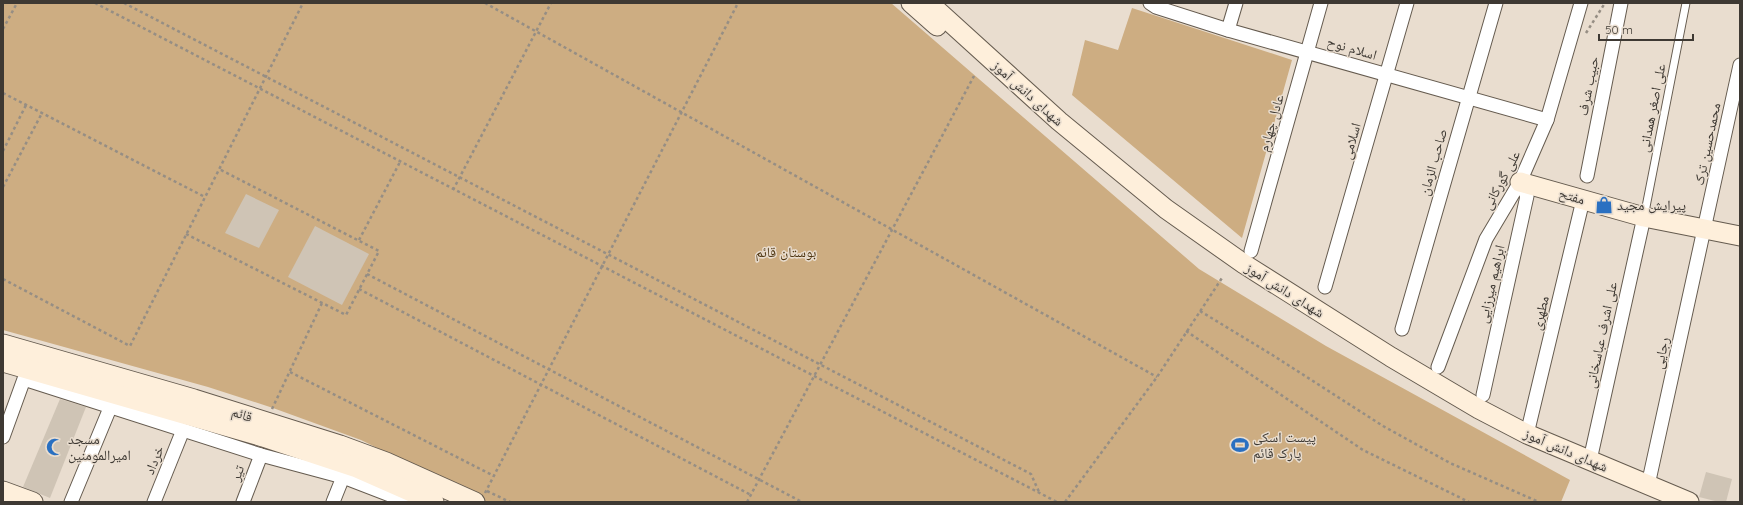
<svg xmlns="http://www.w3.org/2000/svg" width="1743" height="505" font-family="Quicksand,'Noto Naskh Arabic',sans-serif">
	<rect width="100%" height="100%" fill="#e9ddcf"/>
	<g fill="#cdad82">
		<path d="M3 3H891L1199 269 1326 346 1570 480 1561 502H487L361 440 273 408 208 387 3 330Z"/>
		<path d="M1132 8 1292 60 1242 238 1072 95 1085 40 1118 50Z"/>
	</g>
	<g fill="#cfc4b5">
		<path d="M246 194 279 210 259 248 225 233Z"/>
		<path d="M315 226 369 254 342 305 288 277Z"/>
		<path d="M60 399 86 407 50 498 23 487Z"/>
		<path d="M1706 472 1732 479 1726 502H1719L1699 497Z"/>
	</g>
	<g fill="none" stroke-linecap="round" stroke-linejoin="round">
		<g stroke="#655b4f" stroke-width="9">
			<path id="lane" d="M1644 217 1686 3"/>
		</g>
		<g stroke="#655b4f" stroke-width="15">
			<g id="street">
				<path d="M1150 3 1156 7 1228 30 1547 120"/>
				<path d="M1228 30 1236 3"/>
				<path d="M1587 176 1621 3"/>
				<path d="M1251 251 1321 3"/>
				<path d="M1325 287 1407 3"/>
				<path d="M1402 329 1496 3"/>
				<path d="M1438 367 1486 239 1520 182 1547 120 1581 3"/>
				<path d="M1483 395 1527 196 1520 182"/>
				<path d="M1527 434 1583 200"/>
				<path d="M3 437 24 379 261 455 343 477 408 502"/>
				<path d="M1590 460 1644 217"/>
				<path d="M1648 485 1740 65"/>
				<path d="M71 502 110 408"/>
				<path d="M154 502 183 430"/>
				<path d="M243 502 261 455"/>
				<path d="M333 502 343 477"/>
			</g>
		</g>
		<g stroke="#655b4f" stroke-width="21">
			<g id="secondary">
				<path d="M911 3 937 26"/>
				<path d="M929 3 1059 121 1166 209 1244 264 1391 357 1479 409 1527 434 1689 502"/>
				<path d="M1520 182 1644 217 1740 236"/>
				<path d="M3 344 194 399 340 445 386 462 475 502"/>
				<path d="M3 362 263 437 357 468 434 502"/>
				<path d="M3 491 33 502"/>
			</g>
		</g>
		<g stroke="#968e84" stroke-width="2.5" stroke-dasharray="3 3" stroke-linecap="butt">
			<path d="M95 3 1057 502"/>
			<path d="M124 3 1031 474 1039 492"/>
			<path d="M485 3 1157 377"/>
			<path d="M3 29 17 3"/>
			<path d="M1586 33 1605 3"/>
			<path d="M3 93 205 197"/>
			<path d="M3 151 26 105"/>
			<path d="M3 187 42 113"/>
			<path d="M453 190 551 3"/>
			<path d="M186 234 346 315 379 251 219 169"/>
			<path d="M359 240 400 162"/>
			<path d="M367 274 802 502"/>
			<path d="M3 279 130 346 303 3"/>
			<path d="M359 289 751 495"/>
			<path d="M1200 311 1274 356 1383 426 1450 463 1539 502"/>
			<path d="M1186 331 1363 450 1469 502"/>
			<path d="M290 372 494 476"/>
			<path d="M272 409 322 303"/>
			<path d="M487 491 510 502"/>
			<path d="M485 493 738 3"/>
			<path d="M747 502 974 76"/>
			<path d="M1065 502 1157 377 1222 278"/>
		</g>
		<use href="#lane" stroke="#fff" stroke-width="7"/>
		<use href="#street" stroke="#fff" stroke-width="13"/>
		<use href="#secondary" stroke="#feefdb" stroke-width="19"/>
	</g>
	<defs>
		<g id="shop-bare" transform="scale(1.38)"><path d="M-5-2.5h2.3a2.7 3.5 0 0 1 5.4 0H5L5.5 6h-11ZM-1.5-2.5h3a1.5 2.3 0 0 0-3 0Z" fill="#2a70c1" stroke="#e9ddcf" stroke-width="2.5" paint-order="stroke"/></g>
		<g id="stadium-bare" transform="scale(1.38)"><path d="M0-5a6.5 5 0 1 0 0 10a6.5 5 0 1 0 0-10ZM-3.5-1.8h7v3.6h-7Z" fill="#2a70c1" stroke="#e9ddcf" stroke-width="2.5" paint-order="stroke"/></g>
		<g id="mosque-bare" transform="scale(1.38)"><path d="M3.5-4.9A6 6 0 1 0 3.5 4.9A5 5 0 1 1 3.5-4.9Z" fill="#2a70c1" stroke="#e9ddcf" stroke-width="2.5" paint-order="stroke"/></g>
	</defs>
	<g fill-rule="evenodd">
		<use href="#shop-bare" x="1604" y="205"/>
		<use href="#stadium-bare" x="1240" y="445"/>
		<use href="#mosque-bare" x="55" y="447"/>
	</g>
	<g text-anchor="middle" stroke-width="3" stroke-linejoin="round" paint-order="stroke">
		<g font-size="14" fill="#3e3933" stroke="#e9ddcf">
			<text transform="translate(1352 48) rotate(16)" y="5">اسلام نوح</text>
			<text transform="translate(1588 86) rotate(-79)" y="5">حبیب شرف</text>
			<text transform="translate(1028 93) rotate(42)" y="5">شهدای دانش آموز</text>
			<text transform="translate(1652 108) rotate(-79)" y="5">علی اصغر همدانی</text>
			<text transform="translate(1271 123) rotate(-74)" y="5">عادل چهارم</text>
			<text transform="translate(1351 141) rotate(-74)" y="5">اسلامی</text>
			<text transform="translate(1707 144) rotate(-78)" y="5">محمدحسین ترک</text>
			<text transform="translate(1433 162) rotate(-74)" y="5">صاحب الزمان</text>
			<text transform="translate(1501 180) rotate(-62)" y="5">علی گورکانی</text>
			<text transform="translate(1572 196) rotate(16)" y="5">مفتح</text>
			<text transform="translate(1491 284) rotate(-77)" y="5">ابراهیم میرزایی</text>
			<text transform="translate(1285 290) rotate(32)" y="5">شهدای دانش آموز</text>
			<text transform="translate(1540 313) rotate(-76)" y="5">مطهری</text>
			<text transform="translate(1601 335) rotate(-78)" y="5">علی اشرف عباسخانی</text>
			<text transform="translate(1661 353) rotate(-78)" y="5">رجایی</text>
			<text transform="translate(242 414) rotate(18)" y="5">قائم</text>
			<text transform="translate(1566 450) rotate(23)" y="5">شهدای دانش آموز</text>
			<text transform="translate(154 460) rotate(-68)" y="5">خرداد</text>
			<text transform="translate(237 473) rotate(-69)" y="5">تیر</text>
		</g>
		<g font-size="14" fill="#3e3933" stroke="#e9ddcf" text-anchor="start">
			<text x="1617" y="210">پیرایش مجید</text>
			<text x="1253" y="442">پیست اسکی<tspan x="1253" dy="16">پارک قائم</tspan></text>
			<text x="68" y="444">مسجد<tspan x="68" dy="16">امیرالمومنین</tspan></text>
		</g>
		<g font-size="14" fill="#4d340f" stroke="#e9ddcf">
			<text x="786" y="257">بوستان قائم</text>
		</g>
	</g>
	<rect width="1743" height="505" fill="none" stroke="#3e3933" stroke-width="8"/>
	<path d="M1599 34v6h94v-6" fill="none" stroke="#3e3933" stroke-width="2"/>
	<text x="1605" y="34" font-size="12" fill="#3e3933" stroke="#e9ddcf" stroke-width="3" paint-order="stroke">50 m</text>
</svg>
